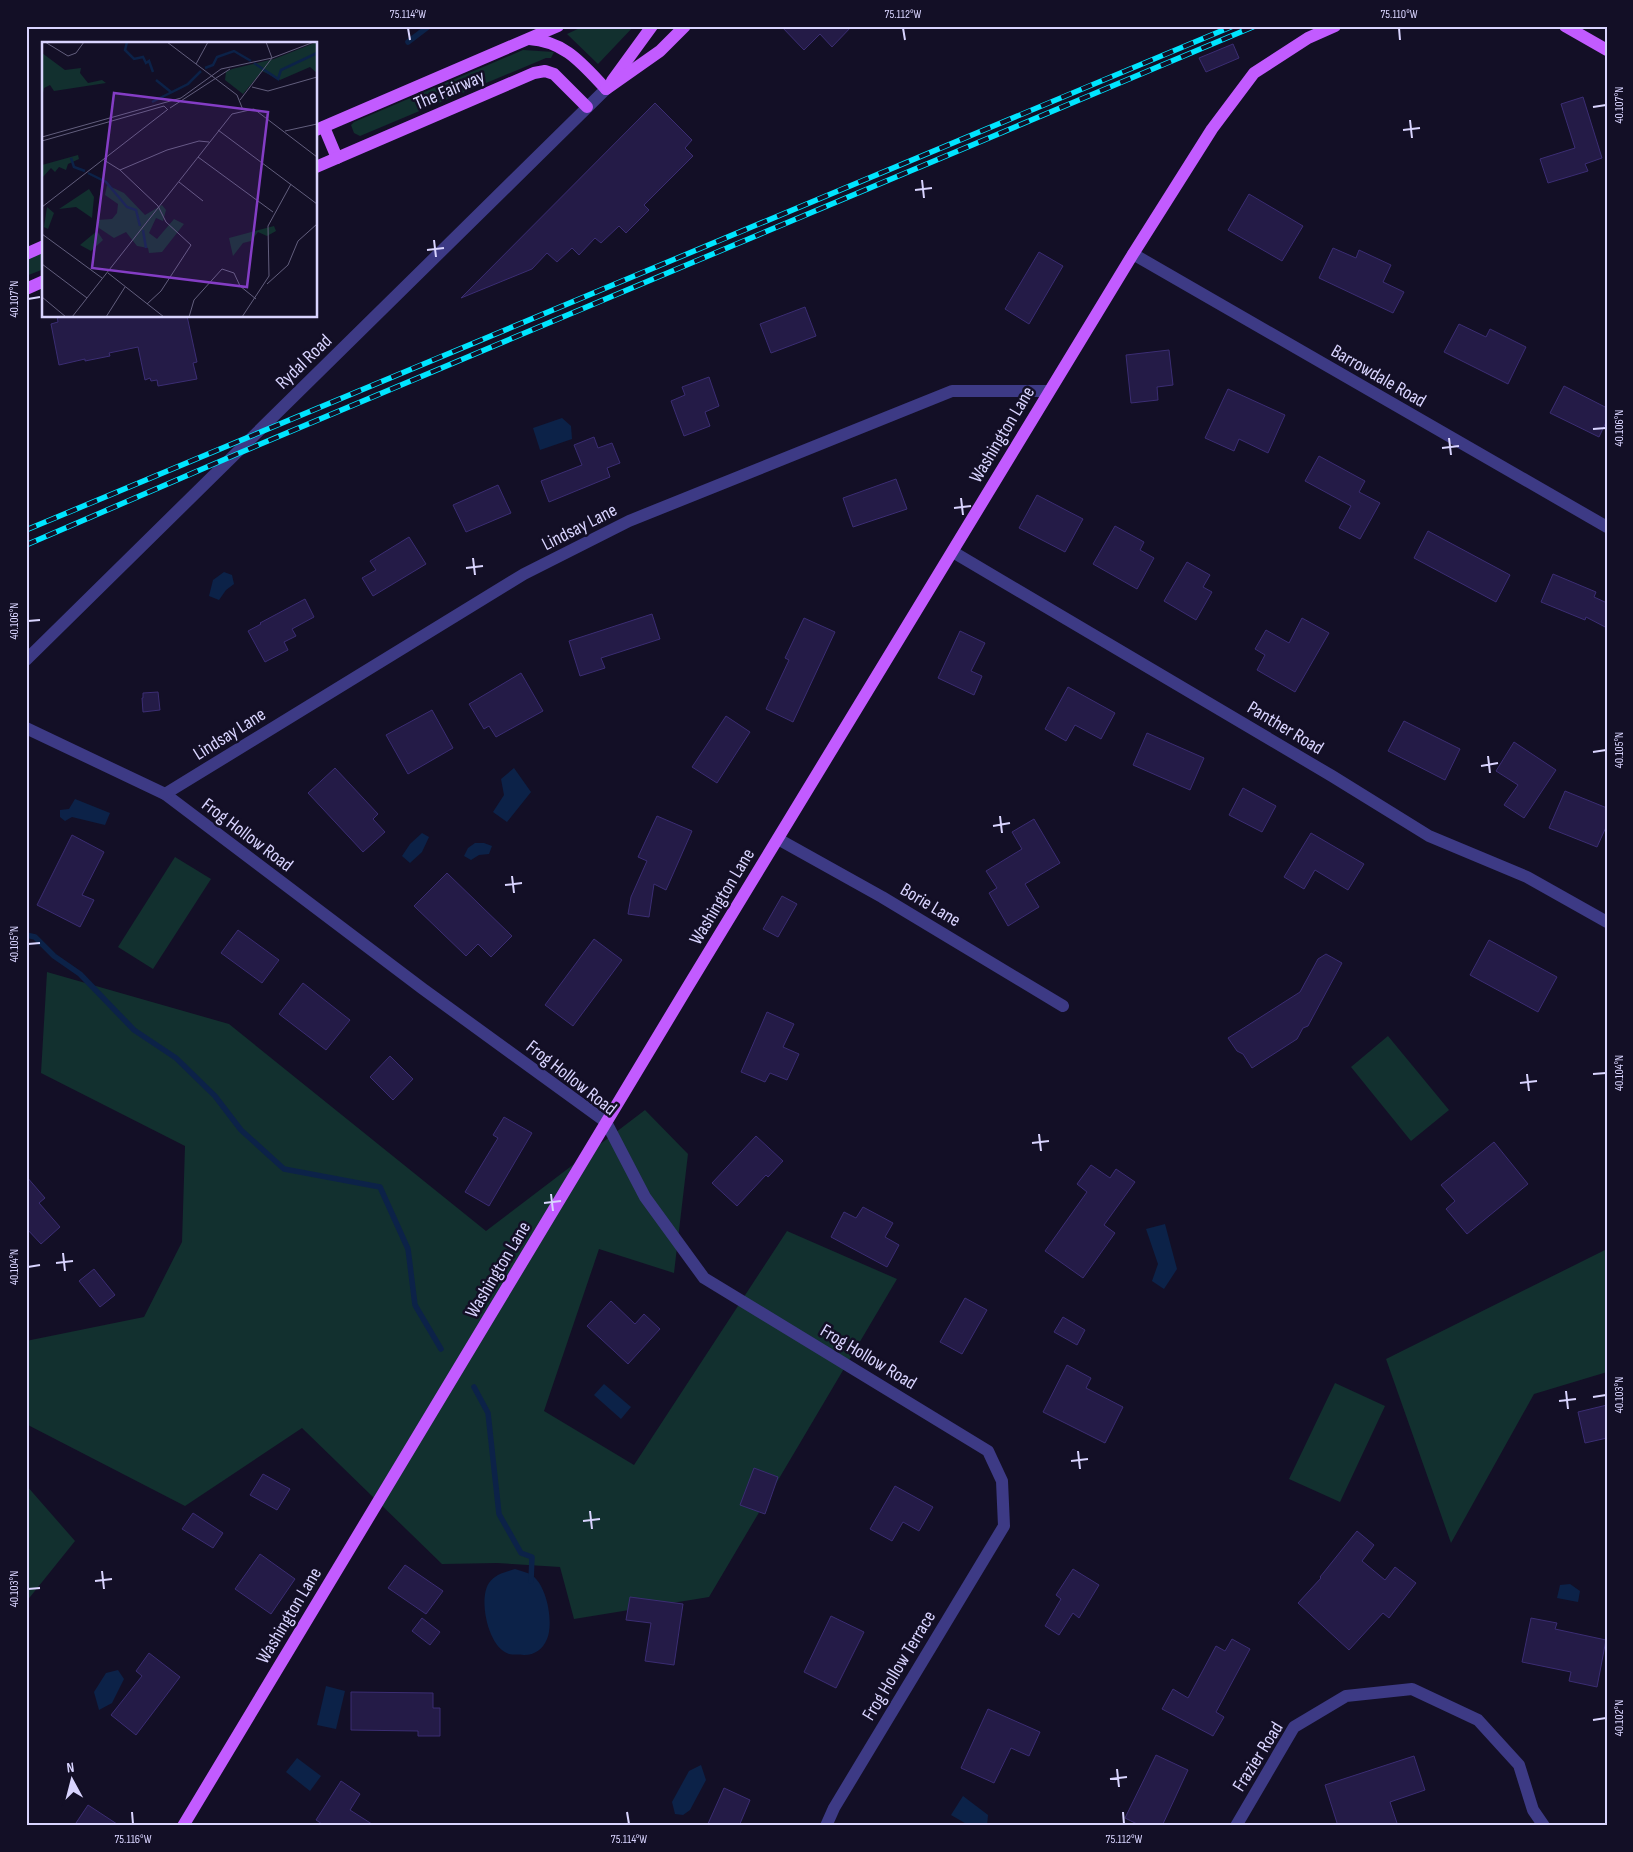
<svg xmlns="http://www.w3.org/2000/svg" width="1633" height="1852" font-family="'Sofia Sans Condensed',sans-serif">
	<rect width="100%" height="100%" fill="#130f26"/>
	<g fill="#12302f">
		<path d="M584 26H634L598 64 567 34Z"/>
		<path d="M523 50 554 52 551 58H546L360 136 354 133 351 125 354 122Z"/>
		<path d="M44 251V269L26 276V258Z"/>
		<path d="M175 857 211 879 153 969 118 947Z"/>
		<path d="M47 972 229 1024 486 1231 645 1110 688 1154 674 1273 599 1249 544 1411 634 1465 787 1231 897 1279 709 1597 574 1619 560 1567 497 1563 442 1564 302 1428 185 1506 26 1424V1341L144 1317 182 1242 185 1146 41 1073Z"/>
		<path d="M1388 1036 1449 1110 1411 1141 1351 1067Z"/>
		<path d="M1607 1249V1372L1534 1394 1451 1543 1386 1359Z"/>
		<path d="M1335 1383 1385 1406 1340 1502 1289 1479Z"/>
		<path d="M26 1485 75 1541 26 1602Z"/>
	</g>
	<g fill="#0c2248">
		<path d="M562 418 571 426 572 439 540 450 533 428Z"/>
		<path d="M224 572 232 575 234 584 226 590 219 600 209 596 213 580Z"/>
		<path d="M514 768 531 792 507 822 493 812 504 795 501 779Z"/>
		<path d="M75 799 110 813 105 825 72 817 65 821 60 817V810L69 809Z"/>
		<path d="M422 833 429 837 422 852 410 863 402 856 410 844Z"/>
		<path d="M475 843H484L492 846 489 854 479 855 471 860 464 856 468 848Z"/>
		<path d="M1165 1224 1177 1269 1164 1289 1152 1281 1158 1264 1146 1229Z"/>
		<path d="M604 1384 631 1407 621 1419 594 1395Z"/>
		<path d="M515 1569C520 1571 526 1572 530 1574 547 1583 554 1623 547 1639 543 1649 535 1655 524 1655 519 1654 513 1655 509 1654 488 1648 478 1599 489 1583 495 1574 506 1572 515 1569Z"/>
		<path d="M1570 1584 1580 1591 1578 1602 1557 1598 1560 1585Z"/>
		<path d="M118 1670 124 1679 112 1703 99 1710 94 1692 106 1673Z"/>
		<path d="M326 1686 345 1691 336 1729 317 1725Z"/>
		<path d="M297 1758 321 1776 310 1791 286 1772Z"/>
		<path d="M701 1765 706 1780 690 1810 683 1815 675 1814 672 1802 689 1771Z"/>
		<path d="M963 1796 988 1815 987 1826H970L951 1815Z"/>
	</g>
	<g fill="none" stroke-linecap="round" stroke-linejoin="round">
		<g stroke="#0c2248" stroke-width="5.5">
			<path d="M408 42 429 26"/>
			<path d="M26 935 35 937 54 956 80 974 134 1030 176 1058 215 1096 241 1130 284 1169 380 1187 408 1249 415 1305 441 1349"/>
			<path d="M474 1387 488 1413 499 1514 521 1553 532 1557 531 1581"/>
		</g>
	</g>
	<g fill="#241b47" stroke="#3b2d73">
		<path d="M781 26H852L832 47 820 34 804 50Z"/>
		<path d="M1233 44 1239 58 1206 72 1199 58Z"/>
		<path d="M1583 97 1602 158 1585 164 1588 171 1548 183 1540 159 1575 148 1561 104Z"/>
		<path d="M655 103 692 140 685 148 693 156 644 205 649 210 626 233 619 226 601 243 595 238 579 255 572 248 557 262 547 253 532 269 461 298Z"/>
		<path d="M1249 194 1303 226 1282 261 1228 230Z"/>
		<path d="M1333 248 1356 258 1359 250 1391 265 1383 282 1404 292 1393 313 1319 278Z"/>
		<path d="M1039 252 1063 266 1029 324 1005 309Z"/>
		<path d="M805 307 816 336 771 353 760 324Z"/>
		<path d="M57 316H187L197 362 193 363 197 379 158 386 157 380 151 381 150 378 145 380 138 347 109 353 110 356 85 361V359L59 365 51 324 58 322Z"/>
		<path d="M1459 324 1486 337 1490 329 1526 347 1508 384 1444 352Z"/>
		<path d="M1169 350 1173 385 1157 387 1158 400 1131 403 1126 355Z"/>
		<path d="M709 377 719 406 705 412 710 426 684 436 671 401 685 395 682 387Z"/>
		<path d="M1564 386 1607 408V420L1599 437 1550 413Z"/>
		<path d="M1228 389 1285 415 1268 453 1239 439 1234 451 1205 438Z"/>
		<path d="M594 437 598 448 612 443 620 463 607 468 610 477 549 502 541 481 582 465 574 445Z"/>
		<path d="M1319 456 1365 481 1359 492 1380 503 1360 539 1339 528 1351 506 1305 481Z"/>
		<path d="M896 479 907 509 853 527 843 498Z"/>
		<path d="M498 485 511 513 466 532 453 505Z"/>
		<path d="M1037 495 1083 519 1065 552 1019 528Z"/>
		<path d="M1115 526 1144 542 1140 550 1154 558 1137 589 1093 564Z"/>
		<path d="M1428 531 1510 575 1496 602 1414 558Z"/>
		<path d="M409 537 426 564 373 596 362 578 376 570 370 561Z"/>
		<path d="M1187 562 1210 575 1203 587 1212 592 1196 620 1164 601Z"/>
		<path d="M1553 574 1596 592 1594 597 1607 603V628L1586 617 1585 620 1541 602Z"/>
		<path d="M305 599 314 617 292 629 296 636 284 642 288 650 265 662 248 631 261 624 260 623Z"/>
		<path d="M652 614 660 639 601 658 605 668 580 676 569 641Z"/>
		<path d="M804 618 835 632 793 722 766 709 789 660 785 658Z"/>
		<path d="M1302 618 1329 633 1295 692 1257 670 1265 655 1255 649 1266 630 1289 643Z"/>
		<path d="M960 631 985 643 971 671 982 676 974 695 938 678Z"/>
		<path d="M521 673 543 711 496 737 489 726 484 729 469 704Z"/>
		<path d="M1068 687 1115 713 1101 739 1075 725 1066 741 1045 729Z"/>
		<path d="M158 692 160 710 143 712 142 698H143V693Z"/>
		<path d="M432 710 453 748 408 774 386 735Z"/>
		<path d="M726 716 750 732 717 783 692 767Z"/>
		<path d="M1404 721 1460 749 1445 780 1388 751Z"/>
		<path d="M1147 733 1204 758 1190 790 1133 765Z"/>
		<path d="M1514 742 1556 770 1524 818 1504 805 1518 785 1496 771Z"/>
		<path d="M335 768 378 814 373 819 385 832 363 852 308 793Z"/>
		<path d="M1243 788 1276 806 1262 832 1229 815Z"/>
		<path d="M1565 791 1607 808V825L1597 847 1549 828Z"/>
		<path d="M657 816 692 831 666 890 654 884 649 917 628 914 631 897 647 861 638 857Z"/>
		<path d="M1034 819 1060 863 1025 884 1039 907 1008 926 989 893 997 888 986 871 1022 849 1012 832Z"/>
		<path d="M1311 833 1364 864 1348 890 1315 870 1304 889 1284 877Z"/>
		<path d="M72 835 104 852 82 895 94 900 80 927 37 905Z"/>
		<path d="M447 873 512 936 491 957 478 944 466 956 414 906Z"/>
		<path d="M782 896 797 904 778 937 763 929Z"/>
		<path d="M238 930 279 960 262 983 221 953Z"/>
		<path d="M594 939 622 960 573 1026 545 1005Z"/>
		<path d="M1489 940 1557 977 1538 1012 1470 975Z"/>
		<path d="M1326 954 1342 963 1308 1026 1303 1028 1297 1039 1252 1068 1243 1054 1237 1051 1228 1038 1300 992 1318 959Z"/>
		<path d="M303 983 350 1020 326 1050 279 1014Z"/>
		<path d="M767 1012 794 1024 783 1047 799 1054 787 1080 770 1073 765 1082 741 1072Z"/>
		<path d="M390 1056 413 1079 393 1100 370 1077Z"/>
		<path d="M504 1117 532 1133 489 1206 465 1192 498 1138 493 1135Z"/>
		<path d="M756 1136 783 1161 768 1177 766 1175 737 1206 712 1183Z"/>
		<path d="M1494 1142 1528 1184 1467 1234 1446 1209 1455 1201 1441 1185Z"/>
		<path d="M1091 1165 1110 1178 1116 1169 1135 1182 1104 1225 1115 1233 1083 1278 1045 1251 1087 1192 1077 1184Z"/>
		<path d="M26 1176 45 1198 39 1203 60 1227 41 1244 26 1228Z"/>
		<path d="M863 1207 893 1223 885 1237 899 1245 887 1267 831 1237 844 1212 856 1218Z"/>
		<path d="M94 1269 115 1295 100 1307 79 1281Z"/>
		<path d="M965 1298 987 1310 962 1354 940 1342Z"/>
		<path d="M611 1301 635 1324 644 1314 660 1329 628 1364 587 1326Z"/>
		<path d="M1063 1317 1085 1330 1077 1345 1054 1332Z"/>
		<path d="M1067 1365 1091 1378 1086 1388 1123 1407 1105 1443 1043 1412Z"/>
		<path d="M1607 1405V1438L1585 1443 1578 1412Z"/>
		<path d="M754 1468 778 1477 765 1514 740 1505Z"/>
		<path d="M263 1474 290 1489 277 1510 250 1495Z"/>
		<path d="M895 1486 933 1507 919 1531 903 1522 892 1541 870 1529Z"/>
		<path d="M193 1513 223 1533 213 1548 182 1529Z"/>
		<path d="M1357 1531 1374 1545 1362 1561 1385 1580 1395 1567 1416 1583 1389 1618 1383 1613 1349 1650 1298 1603 1321 1578 1320 1577Z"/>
		<path d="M260 1554 295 1579 271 1614 235 1589Z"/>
		<path d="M405 1565 443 1591 426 1614 388 1588Z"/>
		<path d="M1073 1569 1099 1585 1079 1618 1073 1613 1059 1635 1045 1626 1061 1599 1056 1595Z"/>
		<path d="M630 1597 683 1604 674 1665 645 1661 651 1623 626 1620Z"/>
		<path d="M831 1616 864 1632 836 1688 804 1672Z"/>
		<path d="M422 1618 440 1632 430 1645 412 1631Z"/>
		<path d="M1531 1618 1557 1623 1555 1629 1606 1640 1597 1687 1569 1681 1571 1672 1522 1662Z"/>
		<path d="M1232 1639 1250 1649 1216 1712 1224 1717 1213 1736 1162 1709 1173 1689 1188 1698 1216 1646 1225 1651Z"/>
		<path d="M149 1653 180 1677 136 1735 111 1715 142 1676 136 1671Z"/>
		<path d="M351 1692 433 1693V1708H440V1736H418V1731L351 1730Z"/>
		<path d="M988 1709 1040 1732 1029 1756 1011 1748 994 1783 961 1768Z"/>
		<path d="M1156 1755 1188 1770 1162 1826H1141L1125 1818Z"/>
		<path d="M1414 1756 1425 1790 1390 1802 1398 1826H1338L1325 1785Z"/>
		<path d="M341 1781 360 1794 350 1810 375 1826H325L316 1820Z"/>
		<path d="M724 1788 750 1800 739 1826H707Z"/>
		<path d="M88 1805 120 1826H74Z"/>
	</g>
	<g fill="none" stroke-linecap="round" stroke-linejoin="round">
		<g stroke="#3d3a85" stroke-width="12">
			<path d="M1133 254 1607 527"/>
			<path d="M953 552 1332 776 1429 836 1527 877 1607 922"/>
			<path d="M26 660 606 89"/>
			<path d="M26 728 165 794 423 989 606 1122 645 1197 704 1278 988 1451 1002 1481 1004 1526 834 1808 826 1826"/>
			<path d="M165 794 524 574 629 521 952 391H1049"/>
			<path d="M778 839 882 897 1063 1006"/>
			<path d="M1236 1826 1294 1727 1346 1696 1412 1689 1478 1720 1519 1765 1533 1810 1544 1826"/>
		</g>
		<g stroke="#c25bff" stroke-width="12">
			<path d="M1565 26 1607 50"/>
			<path d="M529 39C565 41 583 65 606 89"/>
			<path d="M612 81 652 26"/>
			<path d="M606 89 660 51 685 26"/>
			<path d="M324 127 337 158"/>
			<path d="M316 130 558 26"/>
			<path d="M316 167 534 73 545 71 554 74 587 107"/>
			<path d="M26 254 44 246"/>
			<path d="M26 289 44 281"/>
			<path d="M183 1826 687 988 1133 254 1212 129 1254 73 1308 38 1335 26"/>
		</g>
		<g stroke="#00e5ff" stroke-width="5.5">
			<g id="rail">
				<path d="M26 530 1233 26"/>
				<path d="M26 545 237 454 1255 26"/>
			</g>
		</g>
		<use href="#rail" stroke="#130f26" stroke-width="4" stroke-dasharray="11" stroke-linecap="butt"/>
	</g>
	<path fill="none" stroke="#d9d4ff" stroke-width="2" d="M408 28 410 40M903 28 905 40M1399 28 1400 40M1593 107 1606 105M1410 120 1412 138M1403 130 1420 128M922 180 924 198M915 190 932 188M434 240 436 257M427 250 444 248M28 299 40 297M1593 429 1606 428M1449 438 1451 455M1442 448 1459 446M961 498 963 515M954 508 971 506M473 558 475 575M466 568 483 566M28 621 40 620M1593 752 1606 750M1488 756 1490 773M1481 766 1498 763M1000 816 1002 833M993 826 1010 823M512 876 514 893M505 885 522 883M28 944 40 943M1527 1074 1529 1091M1593 1074 1606 1073M1520 1083 1537 1081M1039 1134 1041 1151M1032 1143 1049 1141M551 1194 553 1211M544 1203 561 1201M63 1253 65 1271M56 1263 73 1261M28 1267 40 1265M1566 1391 1568 1409M1593 1397 1606 1395M1559 1401 1576 1399M1078 1451 1080 1469M1071 1461 1088 1459M590 1511 592 1529M583 1521 600 1519M102 1571 104 1589M95 1581 112 1579M28 1589 40 1588M1593 1720 1606 1718M1117 1769 1119 1787M1110 1779 1127 1777M132 1812 133 1824M627 1812 629 1824M1123 1812 1124 1824"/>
	<g text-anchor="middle" stroke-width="5" stroke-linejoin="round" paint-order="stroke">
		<g font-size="19" fill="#d9d4ff" stroke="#130f26">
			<text transform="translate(449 89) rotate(-23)" y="7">The Fairway</text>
			<text transform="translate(303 361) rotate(-44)" y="7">Rydal Road</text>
			<text transform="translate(1379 375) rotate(30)" y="7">Barrowdale Road</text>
			<text transform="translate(1001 434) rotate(-59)" y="7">Washington Lane</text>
			<text transform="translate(579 526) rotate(-27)" y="7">Lindsay Lane</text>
			<text transform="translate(1286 727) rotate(31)" y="7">Panther Road</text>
			<text transform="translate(229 733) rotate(-32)" y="7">Lindsay Lane</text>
			<text transform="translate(248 834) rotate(37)" y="7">Frog Hollow Road</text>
			<text transform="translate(721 896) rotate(-59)" y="7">Washington Lane</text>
			<text transform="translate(931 904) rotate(31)" y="7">Borie Lane</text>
			<text transform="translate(572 1077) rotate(38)" y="7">Frog Hollow Road</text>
			<text transform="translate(497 1269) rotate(-59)" y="7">Washington Lane</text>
			<text transform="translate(869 1356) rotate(31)" y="7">Frog Hollow Road</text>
			<text transform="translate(288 1615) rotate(-59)" y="7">Washington Lane</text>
			<text transform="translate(898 1665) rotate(-59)" y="7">Frog Hollow Terrace</text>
			<text transform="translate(1257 1756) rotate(-58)" y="7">Frazier Road</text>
		</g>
	</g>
	<g transform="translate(42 42)">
		<rect width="275" height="275" fill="#130f26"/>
		<path d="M275 0V31L268 25 238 38 220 29 201 52 183 38 184 30 190 27 232 17ZM0 11 23 28 39 26 38 31 46 41 60 38 64 41 12 49 8 43 2 46 0 56ZM36 113 37 117 26 122 24 128 17 125 13 130 9 126 0 136V123ZM65 143 82 151 103 173 120 163 124 168 121 179 114 176 107 191 115 197 132 177 142 182 120 210 107 211 106 206 95 204 84 190 72 196 57 186 55 178 70 177 75 171 76 162 63 153ZM47 147 52 155 50 176 34 165 17 167ZM5 165 12 171 6 187 2 185ZM232 184 234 189 225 194 216 190 209 199 201 201 191 214 187 196ZM55 189 61 198 49 209 38 203Z" fill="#12302f"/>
		<path fill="none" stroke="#0c2248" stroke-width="2.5" d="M85 0 83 8 92 17 101 15 104 21 107 19 111 30M212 21 236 37 239 28 275 11M163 26 171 23 175 15 192 9 209 19M114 38 129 50M110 60 146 42 159 29M29 116 32 125 43 129M46 131 64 140 85 165 94 168 98 184M101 188 104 206"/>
		<path fill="none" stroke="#625e7d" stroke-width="1" d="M3 0 26 14 34 11 42 0M125 0 195 53 201 68M154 22 166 0M210 45 226 49 275 35M198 58 230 16 224 0M128 66 188 27M176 88 275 162M243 89 275 82M0 95 139 56 179 27 230 16 272 0M0 99 122 64 126 68M156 115 231 170M62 118 78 128 116 164 124 180 149 203 119 249 105 262M78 128 125 108 157 99 167 100M137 140 161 159M0 165 125 68M0 192 60 236M0 222 45 256M66 231 122 275M225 242 246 223 256 199 275 182M0 255 24 275M30 275 190 72 212 67 275 115M64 275 83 245M147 275 152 258 180 227 192 231 198 244 214 257M200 275 227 234 226 184 249 142"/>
		<path fill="#843dc5" fill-opacity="0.15" stroke="#843dc5" stroke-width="2.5" d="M72 51 226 70 205 245 50 226Z"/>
		<rect width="275" height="275" fill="none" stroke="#d9d4ff" stroke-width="2.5"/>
	</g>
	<rect width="1633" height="1852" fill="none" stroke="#130f26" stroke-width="55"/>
	<g transform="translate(72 1780) rotate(353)" stroke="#130f26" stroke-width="4" paint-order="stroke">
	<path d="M0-4L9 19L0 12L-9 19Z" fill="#d9d4ff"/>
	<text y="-8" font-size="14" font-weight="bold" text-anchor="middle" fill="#d9d4ff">N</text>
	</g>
	<rect x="28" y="28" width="1578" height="1796" fill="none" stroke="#d9d4ff" stroke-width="2"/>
	<g font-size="12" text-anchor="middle" fill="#d9d4ff">
		<text x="408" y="18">75.114°W</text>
		<text x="903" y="18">75.112°W</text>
		<text x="1399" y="18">75.110°W</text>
		<text transform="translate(1619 105) rotate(-90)" y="4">40.107°N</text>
		<text transform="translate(14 299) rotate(-90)" y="4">40.107°N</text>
		<text transform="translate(1619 428) rotate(-90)" y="4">40.106°N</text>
		<text transform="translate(14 621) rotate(-90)" y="4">40.106°N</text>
		<text transform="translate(1619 750) rotate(-90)" y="4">40.105°N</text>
		<text transform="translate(14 944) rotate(-90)" y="4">40.105°N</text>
		<text transform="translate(1619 1073) rotate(-90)" y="4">40.104°N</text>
		<text transform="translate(14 1267) rotate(-90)" y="4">40.104°N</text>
		<text transform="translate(1619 1395) rotate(-90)" y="4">40.103°N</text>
		<text transform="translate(14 1589) rotate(-90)" y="4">40.103°N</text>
		<text transform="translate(1619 1718) rotate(-90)" y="4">40.102°N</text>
		<text x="133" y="1843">75.116°W</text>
		<text x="629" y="1843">75.114°W</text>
		<text x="1124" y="1843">75.112°W</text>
	</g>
</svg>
